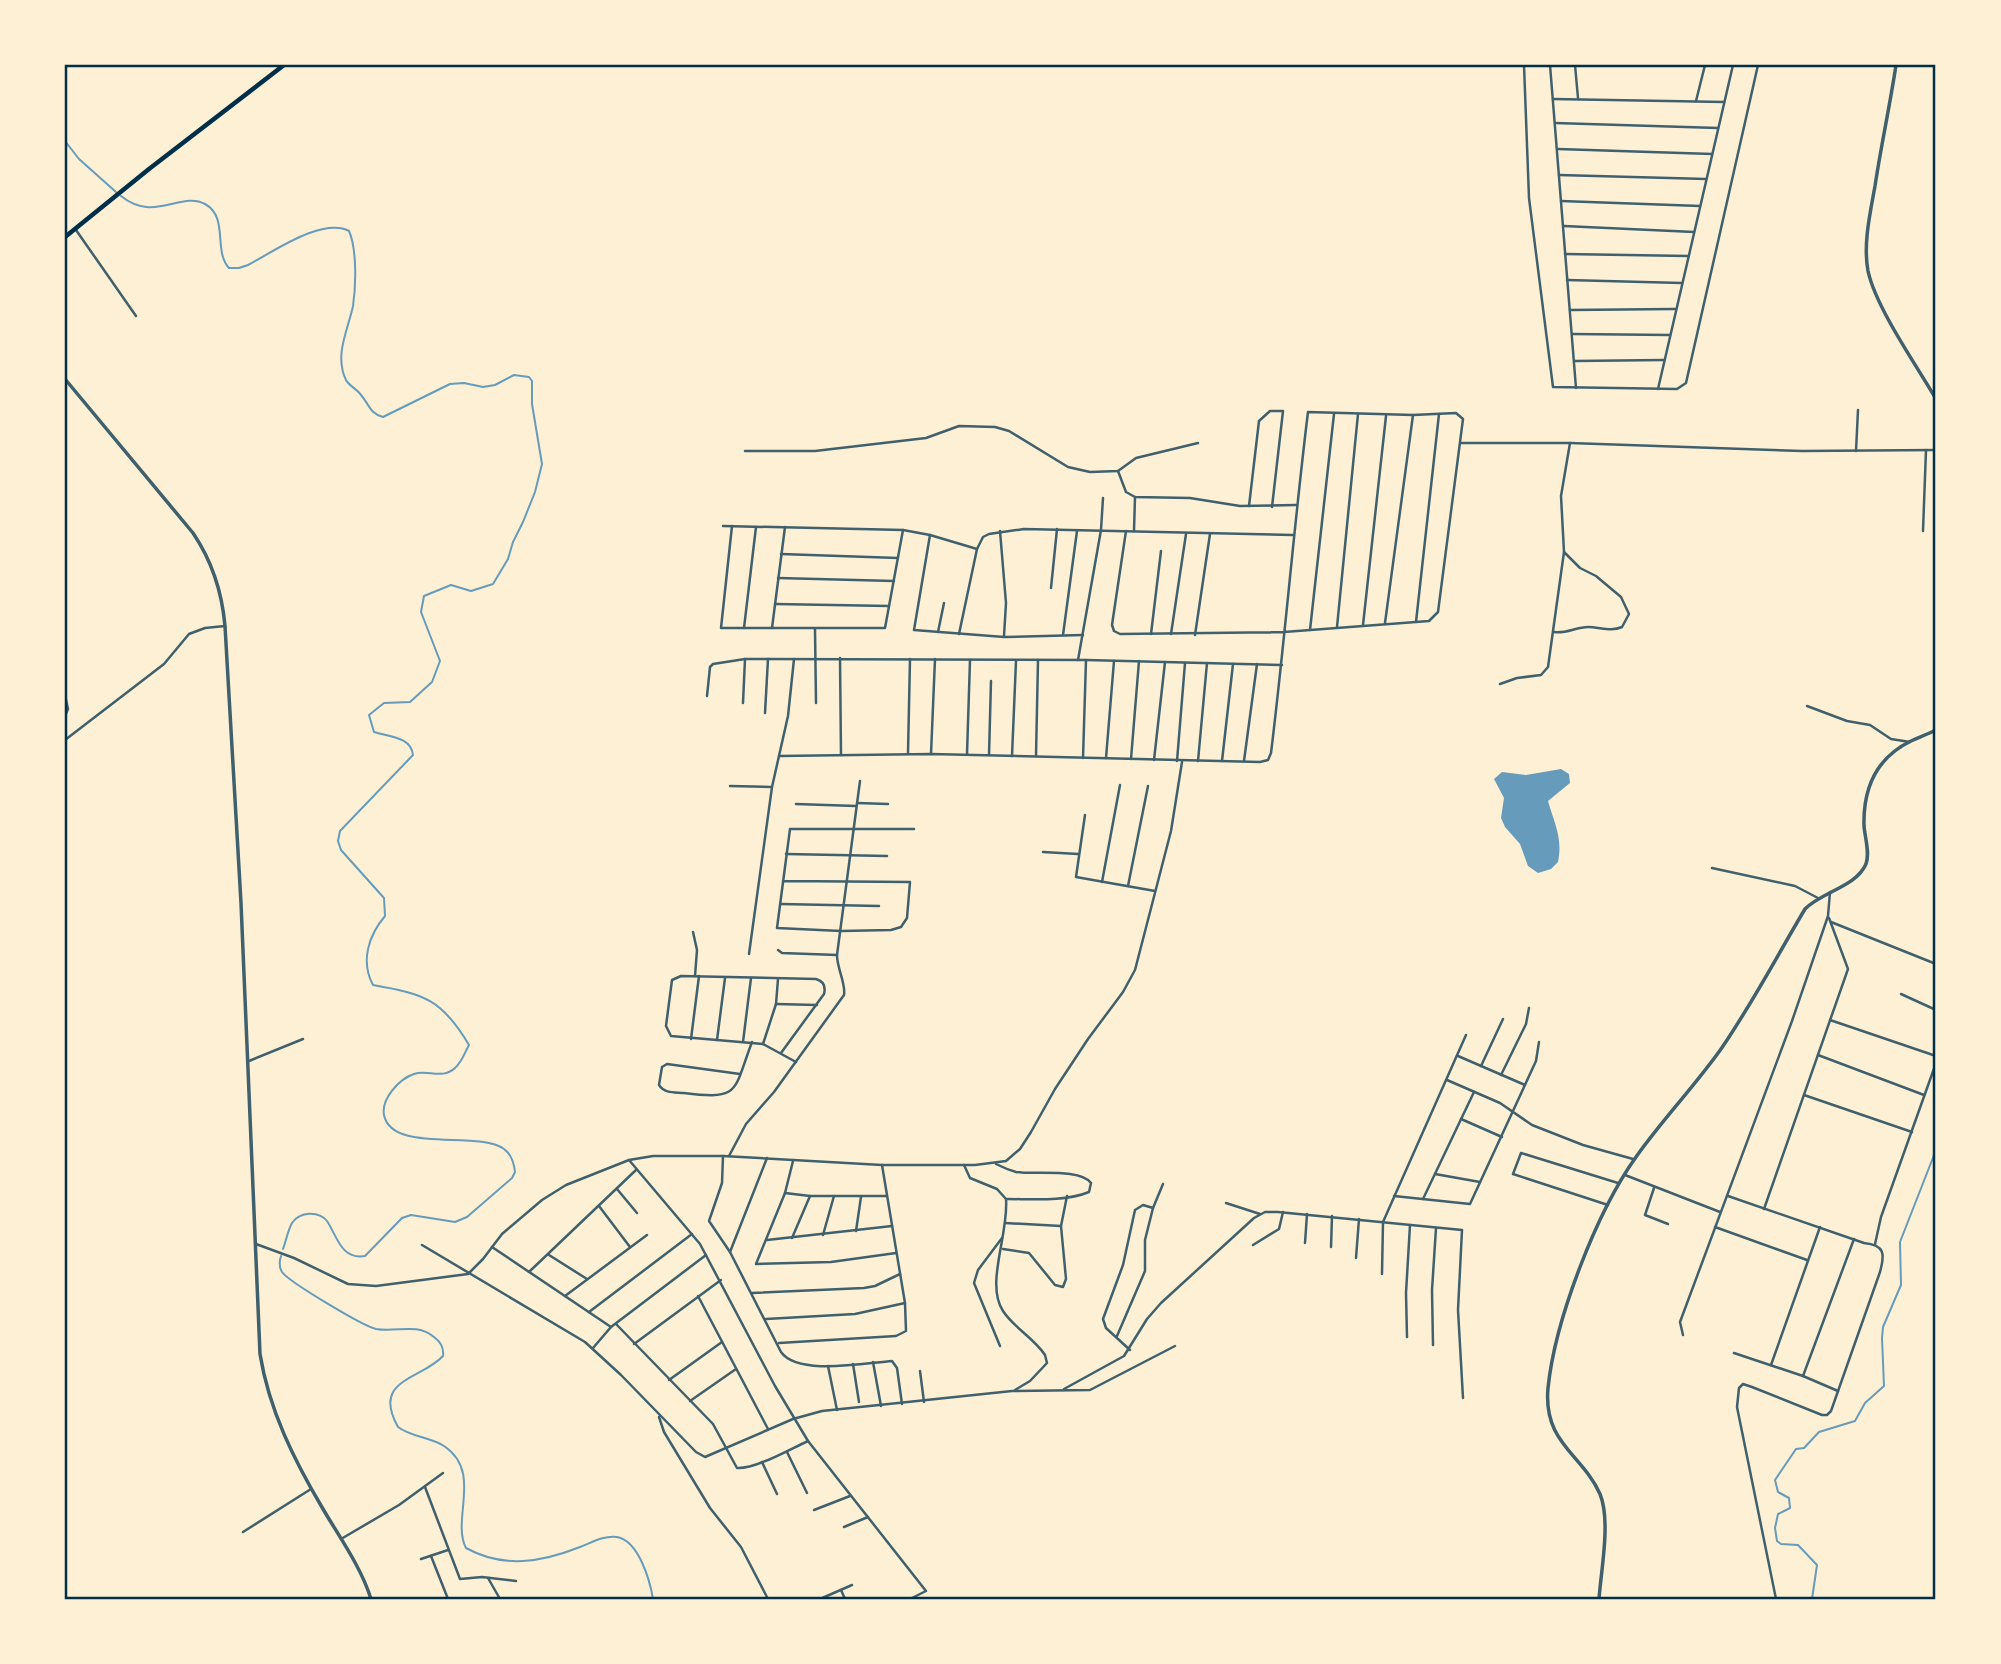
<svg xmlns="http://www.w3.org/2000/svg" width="2001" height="1664" font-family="'PT Sans',sans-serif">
	<rect width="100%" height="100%" fill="#fdf0d5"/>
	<path fill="#669bbc" d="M1561 769 1569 774 1570 783 1548 801C1554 823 1563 837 1558 862L1551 869 1538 873 1528 866 1520 844 1505 827 1501 818 1504 798 1494 779 1502 772 1526 775Z"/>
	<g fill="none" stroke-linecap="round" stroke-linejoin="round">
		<g stroke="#669bbc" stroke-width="2">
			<path d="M65 141 79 159 116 192"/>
			<path d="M121 196C154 223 181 191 205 204 229 217 213 251 229 268H239L248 265C273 252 322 217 349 231 357 249 356 286 353 306 348 330 334 355 346 380 349 386 357 389 361 395 369 404 370 414 383 417L450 384 464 383 483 387 495 385 514 375 529 377 532 381V404L542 464 535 492 523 522 513 542 508 559 493 584 471 591 451 585 424 596 421 612 440 661 432 682 410 702 384 703 369 715 374 732C390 737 411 737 413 755L340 831 338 841 341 850 384 898 385 916C369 935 360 961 373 985 424 994 442 999 469 1045 465 1052 462 1062 455 1068 442 1080 427 1069 414 1074 399 1079 381 1099 384 1115 392 1154 478 1130 504 1149 511 1154 514 1163 515 1172L512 1178 467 1217 455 1222 411 1215 402 1218 365 1256C341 1260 337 1236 327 1221 319 1211 300 1211 292 1223 288 1230 286 1241 283 1249"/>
			<path d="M281 1256C279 1262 279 1267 282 1272 289 1282 363 1326 376 1329 397 1333 416 1322 434 1337 441 1342 444 1348 443 1356 421 1380 371 1379 398 1427 411 1437 430 1437 444 1446 483 1472 451 1519 466 1548 504 1569 542 1562 580 1547 591 1543 604 1535 617 1537 639 1541 650 1581 653 1599"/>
			<path d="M1812 1599 1817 1565 1798 1545 1781 1544 1777 1541 1775 1528 1778 1514 1790 1508 1789 1498 1778 1492 1775 1480 1796 1449 1804 1448 1819 1432 1855 1421 1865 1403 1884 1386 1882 1338 1883 1327 1901 1285 1900 1242 1936 1150"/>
		</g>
		<g stroke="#3f606c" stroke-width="2.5">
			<path d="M1524 65 1529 198 1553 387 1677 389 1686 383 1758 65"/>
			<path d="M1550 65 1576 388"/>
			<path d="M1575 65 1578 98"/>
			<path d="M1553 99 1724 102"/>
			<path d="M1696 101 1705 65"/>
			<path d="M1555 123 1718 128"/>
			<path d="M1558 149 1712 154"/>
			<path d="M1559 175 1706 179"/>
			<path d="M1561 201 1700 206"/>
			<path d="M1564 226 1694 232"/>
			<path d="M76 230 136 316"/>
			<path d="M1565 254 1688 256"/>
			<path d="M1567 280 1682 283"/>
			<path d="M1570 310 1675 309"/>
			<path d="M1572 334 1670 335"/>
			<path d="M1575 361 1663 360"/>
			<path d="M1658 389 1733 65"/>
			<path d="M1461 443H1570L1802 451 1936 450"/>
			<path d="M745 451H815L926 438 959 426 995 427 1009 431 1068 467 1090 472 1118 471 1136 458 1198 443"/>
			<path d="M1856 451 1858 410"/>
			<path d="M1118 471 1126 492 1135 497 1190 498 1240 506 1296 505"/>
			<path d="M1249 506 1259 421 1270 411H1283L1272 507"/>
			<path d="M723 526 903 530 930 535 977 549"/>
			<path d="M732 526 721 628H885L903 530"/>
			<path d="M1000 531 1006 603 1004 636"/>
			<path d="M1134 531 1135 497"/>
			<path d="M1923 531 1926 450"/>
			<path d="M930 535 914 630 1004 637 1083 635"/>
			<path d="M781 554 898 558"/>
			<path d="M778 578 894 581"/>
			<path d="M1051 588 1057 529"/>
			<path d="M775 604 889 606"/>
			<path d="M1416 622 1439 414"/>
			<path d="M1385 623 1413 415"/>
			<path d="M1363 625 1386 416"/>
			<path d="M1337 627 1358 414"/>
			<path d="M744 628 756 527"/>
			<path d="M772 628 785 527"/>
			<path d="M815 629 816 703"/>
			<path d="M1310 630 1334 414"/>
			<path d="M938 632 944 603"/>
			<path d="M1554 632C1566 634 1576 627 1588 627 1600 627 1611 632 1622 627L1629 614 1621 597 1596 576 1580 568 1564 552"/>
			<path d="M959 634 977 549 983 537 989 534 1024 529 1293 535"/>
			<path d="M1151 634 1161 551"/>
			<path d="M1171 634 1186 534"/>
			<path d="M1063 635 1077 531"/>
			<path d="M1195 635 1210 534"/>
			<path d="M840 658 841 755"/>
			<path d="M1078 660 1101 530 1103 498"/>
			<path d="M1500 684 1517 678 1541 675 1548 667 1564 552 1561 496 1570 443"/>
			<path d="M65 695 68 709 65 716"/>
			<path d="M707 696 710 667 713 664 745 659 1086 660 1282 665"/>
			<path d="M743 703 745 659"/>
			<path d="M1807 706 1847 721 1870 725 1891 739 1910 742"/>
			<path d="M765 713 768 659"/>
			<path d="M65 740 164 664 189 634 205 628 225 626"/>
			<path d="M908 753 910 659"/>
			<path d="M931 754 935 659"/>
			<path d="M967 754 970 660"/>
			<path d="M989 755 991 681"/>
			<path d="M779 756 931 754 1260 762 1268 760 1271 753C1285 639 1294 525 1308 412L1413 415 1456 413 1463 419 1438 612 1429 621 1284 632 1120 634 1114 631 1112 625 1126 531"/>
			<path d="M1012 756 1016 661"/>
			<path d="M1036 756 1038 660"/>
			<path d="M1083 758 1086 660"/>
			<path d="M1106 758 1114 661"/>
			<path d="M1131 759 1139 661"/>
			<path d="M1154 760 1165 662"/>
			<path d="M1177 761 1185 663"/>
			<path d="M1198 761 1207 663"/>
			<path d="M1222 761 1233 664"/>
			<path d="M1244 761 1257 664"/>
			<path d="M730 786 772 787"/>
			<path d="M857 803 888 804"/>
			<path d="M796 804 856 806"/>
			<path d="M1085 815 1076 877 1155 891"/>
			<path d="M1043 852 1078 854"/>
			<path d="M786 854 887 856"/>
			<path d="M1712 868 1795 886 1818 898"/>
			<path d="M783 881 910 882 907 918 901 927 891 930 841 931 777 928 790 829H914"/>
			<path d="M1102 882 1120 785"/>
			<path d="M1128 886 1148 786"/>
			<path d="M781 904 879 906"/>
			<path d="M1831 922 1936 964"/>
			<path d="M693 932 697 950 695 976"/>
			<path d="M778 950 782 953 837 955"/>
			<path d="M749 954 772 787 788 716 794 659"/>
			<path d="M1901 994 1936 1010"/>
			<path d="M776 1004 817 1005"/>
			<path d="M1830 1020 1936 1056"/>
			<path d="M691 1039 699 976"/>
			<path d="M717 1040 725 978"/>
			<path d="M743 1042 751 978"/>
			<path d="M763 1044 776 1004 778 979"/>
			<path d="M781 1053 824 994C826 986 823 981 816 979L681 976 672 980 666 1026 671 1036 763 1044 796 1062"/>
			<path d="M1818 1055 1924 1095"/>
			<path d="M1458 1056 1525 1085"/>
			<path d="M249 1061 303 1039"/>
			<path d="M1481 1066 1503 1019"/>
			<path d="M740 1074 667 1064 662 1067 659 1085C665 1094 675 1092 684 1093 741 1100 733 1092 752 1042"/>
			<path d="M1501 1075 1526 1024 1529 1008"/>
			<path d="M1447 1080 1500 1103 1532 1125 1583 1145 1633 1159"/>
			<path d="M1804 1095 1912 1132"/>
			<path d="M1461 1119 1502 1137"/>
			<path d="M723 1156 722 1183 709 1221 730 1252 781 1352C798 1376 864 1363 892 1361L897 1368 902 1404"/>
			<path d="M729 1156 746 1124 774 1092 844 995C846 983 837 969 837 955L860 781"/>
			<path d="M629 1160 700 1244 775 1386 808 1441 926 1591 910 1599"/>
			<path d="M793 1161 785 1193 756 1264 831 1262 896 1253"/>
			<path d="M996 1164C1002 1167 1009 1170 1016 1172 1035 1175 1080 1168 1091 1183L1089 1192C1065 1202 1032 1199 1007 1199"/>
			<path d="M964 1165 970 1178 997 1189 1006 1199C1009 1234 985 1284 1003 1311 1014 1328 1034 1338 1045 1355L1047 1363 1030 1381 1015 1390"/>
			<path d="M1435 1174 1480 1182"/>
			<path d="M1625 1175 1720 1212"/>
			<path d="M1654 1188 1645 1215 1668 1224"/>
			<path d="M617 1189 637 1213"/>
			<path d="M785 1193 810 1196H886"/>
			<path d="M1394 1196 1470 1204 1536 1061 1539 1042"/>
			<path d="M1728 1196 1864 1243C1885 1245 1885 1254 1880 1272L1831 1411 1827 1415H1822L1752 1387 1743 1384 1739 1388 1737 1407 1776 1599"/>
			<path d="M1423 1199 1474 1092"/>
			<path d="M1226 1203 1260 1214"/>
			<path d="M1608 1205 1513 1174 1521 1153 1618 1183"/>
			<path d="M599 1206 630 1247"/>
			<path d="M1764 1209 1848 969 1829 918"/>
			<path d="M1005 1223 1061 1226"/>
			<path d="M1715 1227 1807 1260"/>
			<path d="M856 1231 861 1197"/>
			<path d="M823 1235 834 1196"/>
			<path d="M792 1238 810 1196"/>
			<path d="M767 1240 892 1226"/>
			<path d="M1305 1243 1307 1214"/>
			<path d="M256 1244 294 1258 348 1284 376 1286 468 1274 483 1259 502 1234 542 1200 566 1185 629 1160 653 1156H723L882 1165H975L1006 1161 1020 1149 1031 1132 1055 1089 1088 1039 1123 992 1135 970 1171 831 1182 762"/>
			<path d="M1875 1244 1881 1217 1936 1063"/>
			<path d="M422 1245 585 1342 621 1375 696 1452 705 1457 793 1419 822 1411 1012 1391 1090 1390 1175 1346"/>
			<path d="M1253 1245 1279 1229 1283 1212"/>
			<path d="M492 1247 611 1327"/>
			<path d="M1331 1247 1332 1216"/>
			<path d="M1003 1249 1029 1253 1055 1285 1063 1287 1066 1279 1061 1226 1067 1196"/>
			<path d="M730 1252 767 1158"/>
			<path d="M549 1255 587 1279"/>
			<path d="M1356 1258 1359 1219"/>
			<path d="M529 1272 636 1170"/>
			<path d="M1382 1274 1383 1222 1466 1035"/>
			<path d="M752 1293 864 1288 875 1286 900 1274"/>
			<path d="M565 1296 647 1235"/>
			<path d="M698 1296 768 1429"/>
			<path d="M589 1312 692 1234"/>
			<path d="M766 1319 855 1314 905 1303"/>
			<path d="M616 1324 713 1424 737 1468C756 1469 790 1449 808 1441"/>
			<path d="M1683 1335 1680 1322 1792 1021 1828 916 1830 892"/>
			<path d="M1117 1336 1145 1271V1240L1153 1208 1163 1184"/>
			<path d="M1407 1337 1406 1293 1410 1225"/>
			<path d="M779 1343 896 1336 906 1331 905 1303 882 1165"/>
			<path d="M634 1344 721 1280"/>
			<path d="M1433 1345 1432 1290 1436 1228"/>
			<path d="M1000 1346 974 1283 978 1270 1002 1238"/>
			<path d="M593 1348 611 1327 706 1255"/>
			<path d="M1130 1350 1106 1328 1103 1319 1123 1265 1135 1210 1143 1205 1153 1208"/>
			<path d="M1734 1353 1803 1376 1838 1391"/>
			<path d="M873 1362 881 1406"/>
			<path d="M853 1364 859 1402"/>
			<path d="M1771 1365 1820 1227"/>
			<path d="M828 1366 837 1410"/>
			<path d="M920 1371 924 1402"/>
			<path d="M1803 1376 1854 1239"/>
			<path d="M669 1380 722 1342"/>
			<path d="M1064 1389 1124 1356 1147 1319 1161 1303 1254 1218 1265 1212H1278L1462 1230 1458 1310 1463 1398"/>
			<path d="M690 1401 736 1369"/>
			<path d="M659 1417 664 1432 710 1508 741 1547 768 1599"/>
			<path d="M787 1452 807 1493"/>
			<path d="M762 1462 777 1494"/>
			<path d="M425 1487 460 1579 482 1577 516 1581"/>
			<path d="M814 1510 850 1496"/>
			<path d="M844 1527 868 1517"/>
			<path d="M243 1532 311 1489"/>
			<path d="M341 1539 399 1505 443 1473"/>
			<path d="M431 1556 448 1599"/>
			<path d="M421 1559 448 1550"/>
			<path d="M488 1578 500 1599"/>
			<path d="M841 1590 845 1599"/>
			<path d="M820 1599 852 1585"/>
		</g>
		<g stroke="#3f606c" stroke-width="3.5">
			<path d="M1896 65C1890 105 1881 146 1875 186 1870 214 1863 244 1868 271 1876 308 1917 366 1936 399"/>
			<path d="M65 379 193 533C212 561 222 592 225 626L241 903 260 1354C269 1410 294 1460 323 1509 340 1538 361 1567 371 1599"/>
			<path d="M1599 1599C1601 1570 1611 1521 1600 1494 1582 1454 1543 1443 1548 1388 1555 1320 1596 1213 1636 1157 1662 1120 1694 1087 1721 1049 1752 1004 1777 956 1805 909 1821 892 1856 887 1866 864 1870 853 1865 838 1864 826 1863 789 1876 758 1911 741 1920 737 1928 734 1936 730"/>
		</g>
		<path stroke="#003049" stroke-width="4.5" d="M65 237 149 169 284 65"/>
	</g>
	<rect width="2001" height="1664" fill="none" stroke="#fdf0d5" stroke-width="133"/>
	<rect x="66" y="66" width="1868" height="1532" fill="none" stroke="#003049" stroke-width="2.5"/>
</svg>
